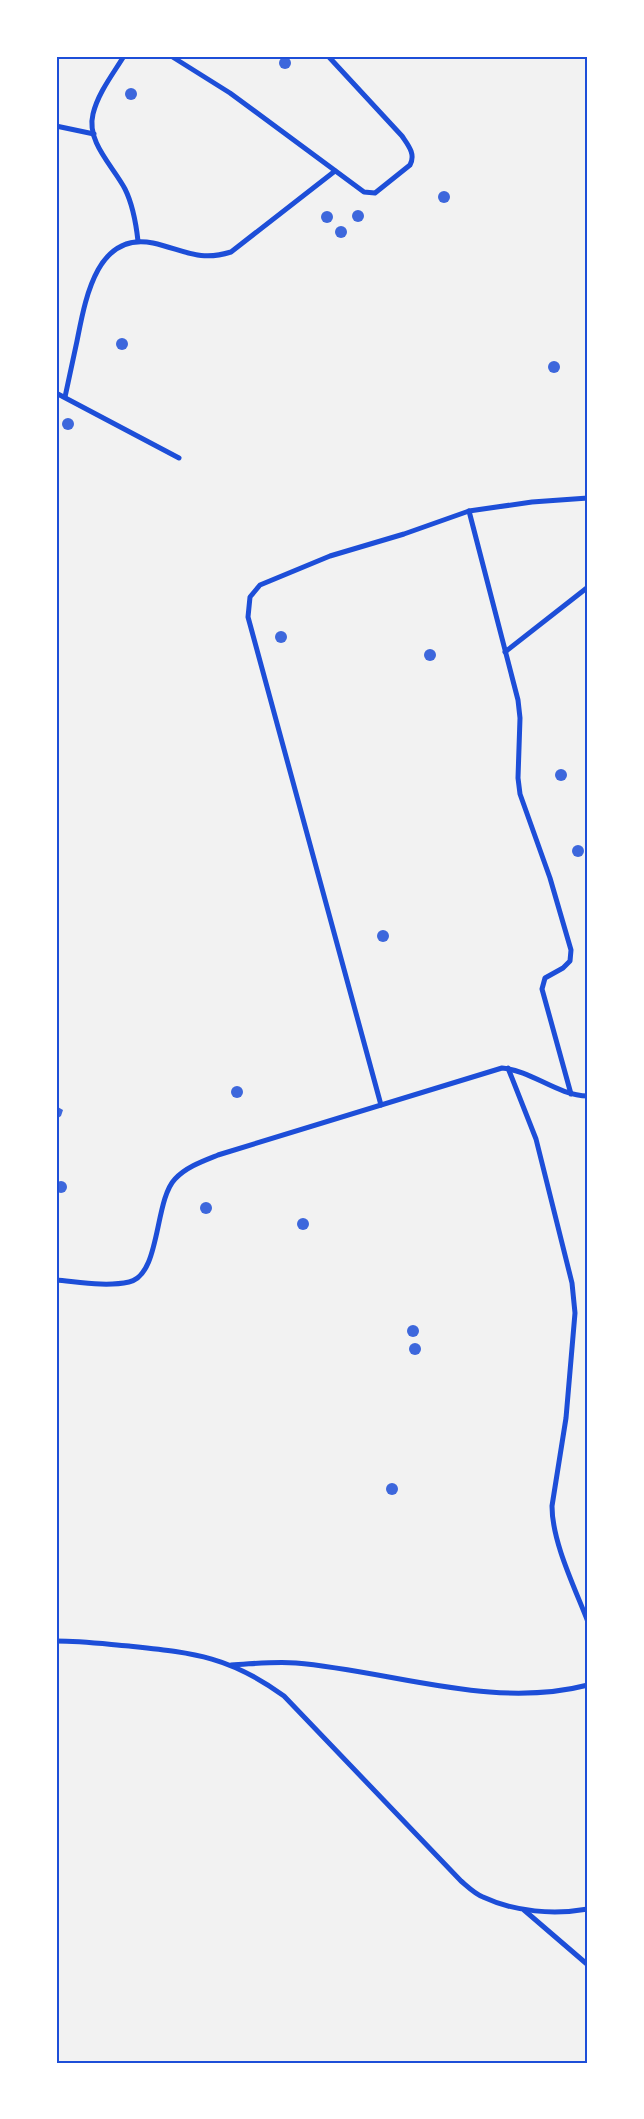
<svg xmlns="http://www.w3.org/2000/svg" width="644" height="2119" font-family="Mulish,sans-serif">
	<rect width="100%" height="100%" fill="#f2f2f2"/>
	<g fill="#3d67dc">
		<circle cx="285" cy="63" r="6"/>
		<circle cx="131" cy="94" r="6"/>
		<circle cx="444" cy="197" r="6"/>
		<circle cx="358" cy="216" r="6"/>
		<circle cx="327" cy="217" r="6"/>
		<circle cx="341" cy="232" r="6"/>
		<circle cx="122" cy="344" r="6"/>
		<circle cx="554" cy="367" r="6"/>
		<circle cx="68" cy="424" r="6"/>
		<circle cx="281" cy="637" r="6"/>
		<circle cx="430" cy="655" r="6"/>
		<circle cx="561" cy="775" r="6"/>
		<circle cx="578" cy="851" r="6"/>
		<circle cx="383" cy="936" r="6"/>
		<circle cx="237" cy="1092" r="6"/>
		<path d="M56 1106 63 1110 61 1116 58 1118Z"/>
		<circle cx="61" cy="1187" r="6"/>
		<circle cx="206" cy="1208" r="6"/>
		<circle cx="303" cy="1224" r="6"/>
		<circle cx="413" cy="1331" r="6"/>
		<circle cx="415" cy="1349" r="6"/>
		<circle cx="392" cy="1489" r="6"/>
	</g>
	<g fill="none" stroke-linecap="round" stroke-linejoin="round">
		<g stroke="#1d4ed8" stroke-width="5">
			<path d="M124 56C113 74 98 93 93 114 86 142 113 166 125 189 133 205 136 223 138 241"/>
			<path d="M171 56 230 93 364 192 375 193 410 165C416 154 408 145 402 136L328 56"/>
			<path d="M56 126 94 134"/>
			<path d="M56 393 179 458"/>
			<path d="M65 397C69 378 73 360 77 341 85 301 96 231 153 243 184 250 199 262 231 252L335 171"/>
			<path d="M469 511 518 700 520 718 518 778 520 794 550 878 571 950 570 961 563 968 545 978 542 989 571 1094"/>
			<path d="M505 652 588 587"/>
			<path d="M508 1068 536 1139 572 1283 575 1313 566 1418 552 1506C552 1542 575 1588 588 1622"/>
			<path d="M381 1105 248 617 250 597 260 585 330 556 404 534 469 511 532 502 588 498"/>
			<path d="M56 1280C79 1282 106 1287 129 1282 161 1275 154 1201 175 1179 186 1167 203 1161 218 1155L502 1068C533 1071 556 1095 588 1096"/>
			<path d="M56 1641C81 1641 105 1644 129 1646 194 1653 229 1656 284 1696L461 1881C468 1887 475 1894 483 1897 515 1912 554 1915 588 1909"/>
			<path d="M231 1665C252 1664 275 1661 296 1663 392 1671 492 1710 588 1685"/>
			<path d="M524 1910 588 1965"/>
		</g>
	</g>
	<rect width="644" height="2119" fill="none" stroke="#ffffff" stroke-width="115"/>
	<rect x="58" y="58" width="528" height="2004" fill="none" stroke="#1d4ed8" stroke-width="2"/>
</svg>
